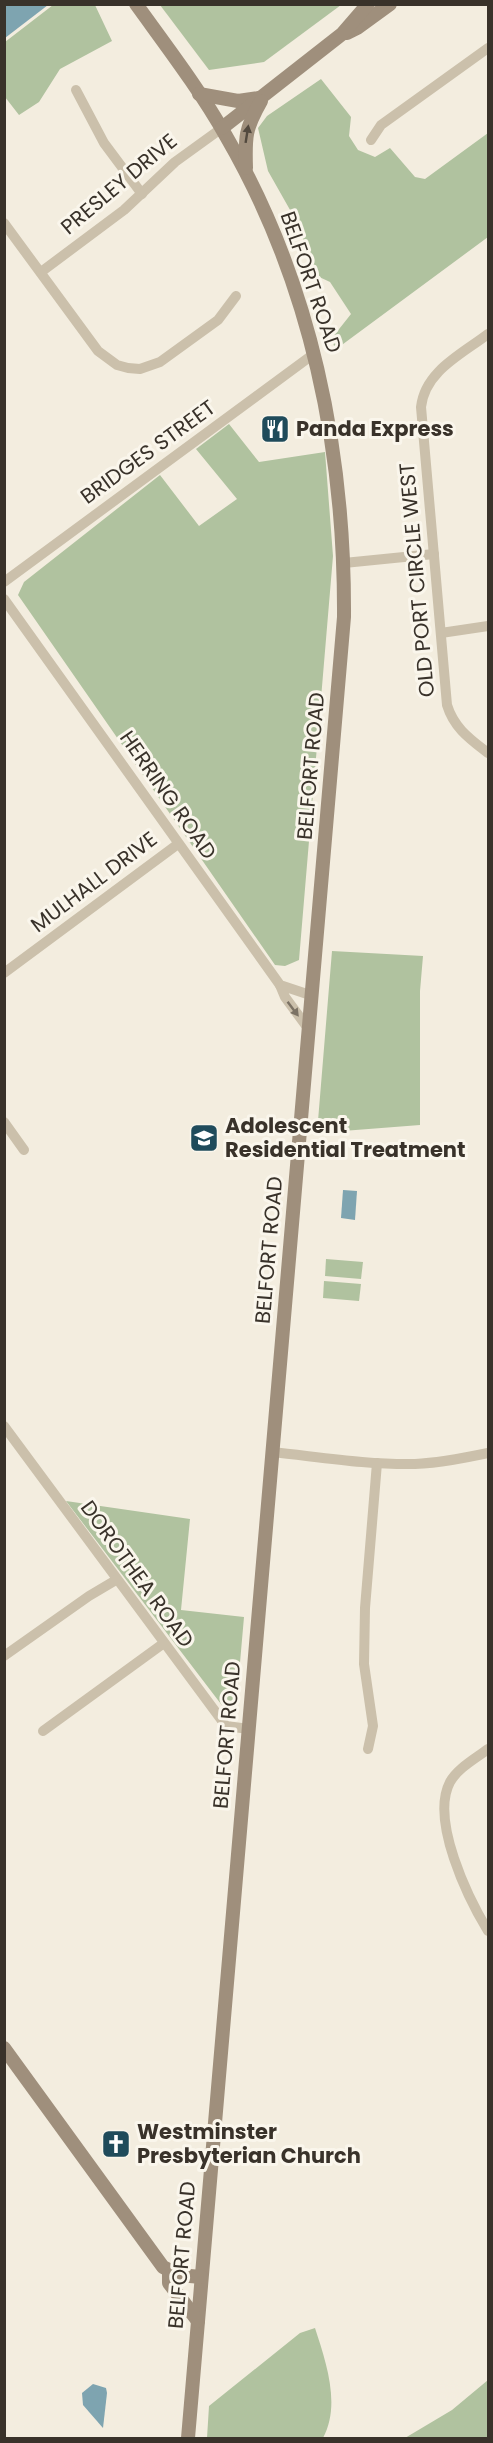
<svg xmlns="http://www.w3.org/2000/svg" width="493" height="2443" font-family="Poppins,sans-serif">
	<rect width="100%" height="100%" fill="#f3eddf"/>
	<g fill="#b0c29f">
		<path d="M53 5H95L112 41 60 69 39 102 19 115 5 97V42Z"/>
		<path d="M160 5H341L264 62 209 70Z"/>
		<path d="M321 79 351 117 349 136 358 150 375 157 390 148 415 177 425 179 488 133V237L335 350 332 338 351 314 330 282 315 275 298 224 268 171 258 128 267 116Z"/>
		<path d="M229 424 259 462 325 452 333 556 299 960 285 966 275 965 18 595 24 582 160 475 199 526 237 499 196 449Z"/>
		<path d="M332 951 423 956 420 991V1125L317 1133Z"/>
		<path d="M326 1259 363 1262 361 1279 325 1276Z"/>
		<path d="M324 1281 361 1284 359 1301 323 1298Z"/>
		<path d="M66 1501 190 1519 181 1610 244 1617 236 1708H224Z"/>
		<path d="M315 2328C326 2362 341 2405 323 2438H207L209 2406 300 2333Z"/>
		<path d="M488 2380V2438H405L452 2410Z"/>
	</g>
	<g fill="#7ea4b0">
		<path d="M5 4H48V5L5 38Z"/>
		<path d="M343 1190 357 1191 355 1220 341 1218Z"/>
		<path d="M93 2384 106 2388 107 2393 103 2428 83 2405 82 2393Z"/>
	</g>
	<g fill="none" stroke-linecap="round" stroke-linejoin="round">
		<g stroke="#cbc0ab" stroke-width="10">
			<path d="M76 90 104 143 142 194"/>
			<path d="M371 140 381 125 488 48"/>
			<path d="M4 223 98 351 117 365 128 368 140 369 160 362 218 320 236 296"/>
			<path d="M41 272 124 210 175 162 222 128"/>
			<path d="M488 334C462 354 425 371 421 407L447 705C454 728 470 739 488 753"/>
			<path d="M344 563 434 554"/>
			<path d="M4 582 315 353"/>
			<path d="M4 599 280 985 313 996"/>
			<path d="M441 633 488 626"/>
			<path d="M4 973 178 844"/>
			<path d="M280 985 285 997 310 1031"/>
			<path d="M4 1122 24 1150"/>
			<path d="M4 1426 226 1726 249 1729"/>
			<path d="M272 1452C320 1457 368 1465 415 1464 440 1463 464 1458 488 1453"/>
			<path d="M4 1656 89 1596 116 1580"/>
			<path d="M43 1731 164 1643"/>
			<path d="M368 1749 373 1726 364 1664 365 1608 377 1463"/>
			<path d="M488 1749C475 1759 458 1768 450 1782 430 1820 468 1898 488 1931"/>
		</g>
		<g stroke="#9f8f7c" stroke-width="14">
			<path d="M136 4C167 47 200 90 226 136 311 282 345 450 344 617L188 2438"/>
			<path d="M347 33 357 28 390 4"/>
			<path d="M199 94 238 101 259 98"/>
			<path d="M222 128 342 34 368 4"/>
			<path d="M246 168C245 137 245 129 261 101"/>
			<path d="M4 2048 163 2267 179 2275 201 2277"/>
			<path d="M169 2271V2283L198 2321"/>
		</g>
	</g>
	<defs><path id="oneway-solid" d="M-6-.8H1V-3.2L6.5 0L1 3.2V.8H-6Z" transform="scale(1.5)"/></defs>
	<use fill="#52493e" href="#oneway-solid" transform="translate(247 134) rotate(-81)"/>
	<use fill="#7b7264" href="#oneway-solid" transform="translate(293 1009) rotate(53)"/>
	<defs>
		<g id="restaurant-square" transform="scale(1.5)"><rect x="-9" y="-9" width="18" height="18" rx="4" fill="#1f4b5b" stroke="#faf6ec"/><path d="M-5-6h1v4h1v-4h1v4h1v-4h1v5L-1.5 .5V6h-2V.5L-5-1ZM5-6V6H3V1.5H1.5Q1.5-4 5-6Z" fill="#fff"/></g>
		<g id="school-square" transform="scale(1.5)"><rect x="-9" y="-9" width="18" height="18" rx="4" fill="#1f4b5b" stroke="#faf6ec"/><path d="M0-5L7-2L0 1L-7-2ZM-4 1L0 2.5L4 1V4Q0 6-4 4Z" fill="#fff"/></g>
		<g id="church-square" transform="scale(1.5)"><rect x="-9" y="-9" width="18" height="18" rx="4" fill="#1f4b5b" stroke="#faf6ec"/><path d="M-1.2-6h2.4v3.5h3.3v2.4h-3.3V6h-2.4V-.1h-3.3v-2.4h3.3Z" fill="#fff"/></g>
	</defs>
	<g fill-rule="evenodd">
		<use href="#restaurant-square" x="275" y="429"/>
		<use href="#school-square" x="204" y="1138"/>
		<use href="#church-square" x="116" y="2144"/>
	</g>
	<g text-anchor="middle" stroke-width="6" stroke-linejoin="round" paint-order="stroke">
		<g font-size="21" fill="#39322a" stroke="#faf6ec">
			<text transform="translate(119 184) rotate(-40)" y="7">PRESLEY DRIVE</text>
			<text transform="translate(311 282) rotate(71)" y="7">BELFORT ROAD</text>
			<text transform="translate(148 452) rotate(-36)" y="7">BRIDGES STREET</text>
			<text transform="translate(417 580) rotate(-95)" y="7">OLD PORT CIRCLE WEST</text>
			<text transform="translate(311 766) rotate(-85)" y="7">BELFORT ROAD</text>
			<text transform="translate(168 795) rotate(55)" y="7">HERRING ROAD</text>
			<text transform="translate(94 882) rotate(-37)" y="7">MULHALL DRIVE</text>
			<text transform="translate(269 1250) rotate(-85)" y="7">BELFORT ROAD</text>
			<text transform="translate(137 1574) rotate(54)" y="7">DOROTHEA ROAD</text>
			<text transform="translate(227 1735) rotate(-85)" y="7">BELFORT ROAD</text>
			<text transform="translate(182 2255) rotate(-85)" y="7">BELFORT ROAD</text>
		</g>
		<g font-size="21" font-weight="bold" fill="#39322a" stroke="#faf6ec" text-anchor="start">
			<text x="296" y="436">Panda Express</text>
			<text x="225" y="1133">Adolescent<tspan x="225" dy="24">Residential Treatment</tspan></text>
			<text x="137" y="2139">Westminster<tspan x="137" dy="24">Presbyterian Church</tspan></text>
		</g>
	</g>
	<rect width="493" height="2443" fill="none" stroke="#39322a" stroke-width="12"/>
</svg>
